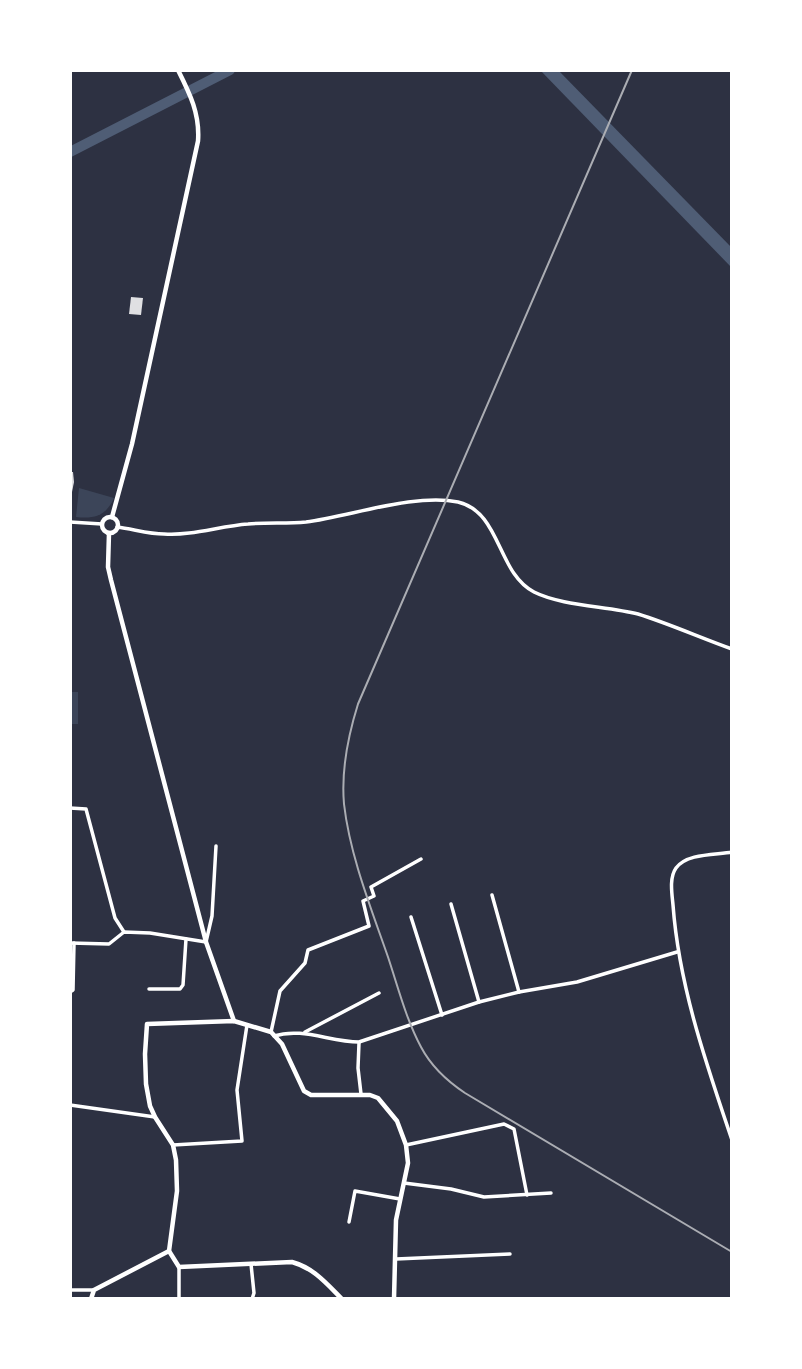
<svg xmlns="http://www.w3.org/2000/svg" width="802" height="1369" font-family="Manrope,sans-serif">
	<rect width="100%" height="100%" fill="#2d3142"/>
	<g fill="#3c4559">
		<path d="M79 488 114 498C106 516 94 519 76 517Z"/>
		<rect x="70" y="692" width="8" height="32"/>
	</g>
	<path fill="#4f5d75" d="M540 70H558L732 248V268Z"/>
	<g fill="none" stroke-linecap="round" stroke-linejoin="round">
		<path stroke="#4f5d75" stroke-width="10" d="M70 152 230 70"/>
	</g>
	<g fill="#e0e0e3">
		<path d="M131 297 143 298 141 315 129 314Z"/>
		<path d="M70 472H73L74 482 71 497Z"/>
	</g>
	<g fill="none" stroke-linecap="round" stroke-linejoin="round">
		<g stroke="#fff" stroke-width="3.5">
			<path d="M70 522 102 524"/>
			<path d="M117 527C133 529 149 534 164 534 192 536 220 526 248 524 267 522 287 524 306 522 351 516 415 493 458 502 501 512 497 573 534 592 562 606 607 606 638 614 670 624 701 638 732 649"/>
			<path d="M70 808 86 809 115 918 124 932"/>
			<path d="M732 852C716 855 687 853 676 868 669 878 672 894 673 905 679 986 706 1063 732 1140"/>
			<path d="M492 895 519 992"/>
			<path d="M451 904 479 1002"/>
			<path d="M411 917 442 1015"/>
			<path d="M70 943 109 944 124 932 150 933 206 942 212 916 216 846"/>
			<path d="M149 989H180L183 985 186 939"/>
			<path d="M70 992 73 990 74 943"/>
			<path d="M271 1032 280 991 305 963 308 950 369 926 363 901 374 896 371 887 421 859"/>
			<path d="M305 1032 379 993"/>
			<path d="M274 1036C302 1027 330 1042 359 1042L479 1002 519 992 577 982 677 952"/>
			<path d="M359 1043 358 1068 361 1094"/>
			<path d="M70 1105 155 1117"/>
			<path d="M173 1145 242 1141 237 1090 247 1025"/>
			<path d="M406 1145 504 1124 514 1129 527 1195"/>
			<path d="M404 1183 451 1189 484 1197 551 1193"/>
			<path d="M349 1222 355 1191 400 1199"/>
			<path d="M396 1259 510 1254"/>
			<path d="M251 1264 254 1293 252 1299"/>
			<path d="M179 1267V1299"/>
			<path d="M70 1290H94"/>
		</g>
		<path stroke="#fff" stroke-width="4.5" d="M91 1299 94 1290 169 1251"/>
		<g stroke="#fff" stroke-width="4.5">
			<path d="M112 517 132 444 198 141C200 114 190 94 178 70"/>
			<circle cx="110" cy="525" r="8"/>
			<path d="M109 533 108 567 111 580 206 942 234 1021"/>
			<path d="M342 1299C327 1284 314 1268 292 1262L179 1267 169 1251 177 1191 176 1160 173 1145 155 1117 150 1106 146 1084 145 1054 147 1024 234 1021 271 1032 282 1044 304 1091 311 1095H370L378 1098 397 1121 406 1145 408 1163 396 1220 394 1299"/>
		</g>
		<path stroke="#abadb3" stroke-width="2" d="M632 70 358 704C348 736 341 770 344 804 350 856 371 908 388 957 398 987 406 1019 421 1047 431 1066 447 1081 465 1093L732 1252"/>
	</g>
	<rect width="802" height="1369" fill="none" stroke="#ffffff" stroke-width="144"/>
</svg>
